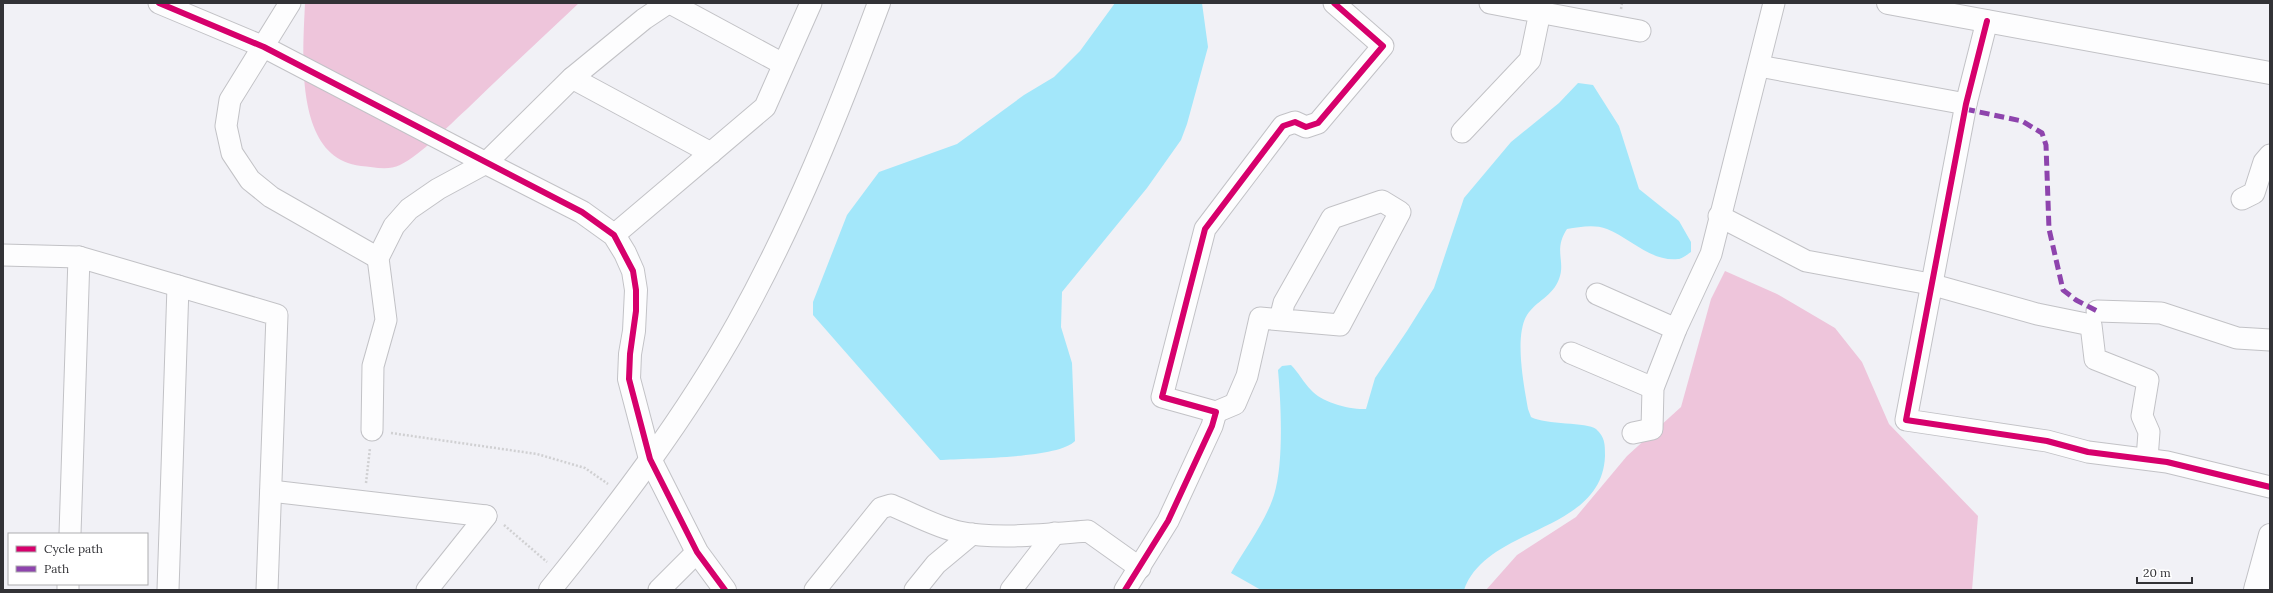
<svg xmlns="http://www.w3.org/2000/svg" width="2273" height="593" font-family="Lora,serif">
	<rect width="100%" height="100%" fill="#f1f1f6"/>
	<g fill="#eec5db">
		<path d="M305 3H579C542 38 504 73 467 109 448 126 422 154 400 165 388 171 373 167 361 166 293 159 303 52 305 3Z"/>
		<path d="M1725 271 1777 294 1835 328 1862 362 1889 424 1978 516 1972 590H1486L1517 555 1576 517 1627 456 1681 407 1711 299Z"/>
	</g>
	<g fill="#a3e7fa">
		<path d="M1115 3H1202L1208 47 1187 124 1181 140 1147 188 1062 292 1061 327 1072 363 1075 441C1058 459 967 458 940 460L813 315V302L847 215 879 172 957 144 1024 95 1054 77 1080 51Z"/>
		<path d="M1578 83 1593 85 1619 126 1639 189 1679 221 1691 242V252C1688 254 1682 259 1678 259 1651 262 1630 238 1607 229 1594 224 1580 227 1567 229 1553 250 1566 261 1559 279 1553 296 1536 301 1527 315 1514 336 1524 386 1528 409L1531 417C1546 425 1587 422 1596 429 1605 437 1605 444 1605 456 1602 534 1487 525 1464 590H1261L1231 573C1245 548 1265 523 1274 495 1284 463 1281 403 1278 370L1282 366 1291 365C1299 373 1303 382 1311 390 1321 402 1350 410 1366 409L1375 378 1407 331 1434 288 1464 198 1511 142 1559 103Z"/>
	</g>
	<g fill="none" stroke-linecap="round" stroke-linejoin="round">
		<g stroke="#c2c2c6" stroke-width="23">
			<g id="minor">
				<path d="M159 3 264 47 486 163"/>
				<path d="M290 3 230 100 226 126 232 153 250 180 271 197 378 258"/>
				<path d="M670 3 783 64"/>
				<path d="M1490 3 1640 31"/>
				<path d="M1987 21 1966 104 1906 420 2047 441 2088 452 2167 462 2270 487"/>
				<path d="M1759 66 1966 104"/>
				<path d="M572 78 711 153"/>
				<path d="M1462 132 1530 60 1540 12"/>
				<path d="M2242 199 2254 193 2264 162 2270 155"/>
				<path d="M1719 216 1806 261 1930 284 2037 314 2091 325 2095 359 2148 380 2142 416 2149 432 2147 459"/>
				<path d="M614 235 765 107 811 3"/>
				<path d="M3 255 79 257 277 315 267 590"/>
				<path d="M1597 294 1676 329"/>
				<path d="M2097 311 2161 313 2237 338 2270 340"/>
				<path d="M1571 353 1653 388"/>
				<path d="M1216 412 1235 404 1247 376 1260 318 1340 325 1400 212 1382 201 1332 218 1284 303 1280 319"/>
				<path d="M372 430 373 366 386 320 378 258 394 226 409 209 438 189 486 163 572 78 644 19 668 3"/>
				<path d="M1633 433 1652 429 1653 388 1676 329 1711 254 1774 3"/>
				<path d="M271 491 486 516"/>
				<path d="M70 534 79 257"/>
				<path d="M2256 585 2270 589"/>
				<path d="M68 590V584"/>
				<path d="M168 590 178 286"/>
				<path d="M427 590 486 516"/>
				<path d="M659 590 697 552"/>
				<path d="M815 590 881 508 891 505C913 514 936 527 959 532 997 540 1049 534 1088 531L1140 568"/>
				<path d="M915 590 936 564 972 534"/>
				<path d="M1011 590 1055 533"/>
				<path d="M1125 590 1168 521 1212 426 1216 412 1162 397 1205 229 1283 126 1295 122 1306 127 1318 123 1383 46 1334 3"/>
			</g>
		</g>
		<g stroke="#c2c2c6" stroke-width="24">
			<g id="tertiary">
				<path d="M1888 3 2270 73"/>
				<path d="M486 163 582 212 614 235 625 253 633 271 636 290 634 331 630 354 629 379 650 459 697 552 725 590"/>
				<path d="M550 590C618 506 685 418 738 323 795 221 838 113 879 3"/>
			</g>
		</g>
		<g stroke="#c2c2c6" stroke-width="24">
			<path id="secondary" d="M2255 590 2270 535"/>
		</g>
		<g stroke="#d0d0d2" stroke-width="2.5" stroke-dasharray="2 2" stroke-linecap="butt">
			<path d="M1621 9 1622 3"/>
			<path d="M391 433 537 454 585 468 608 484"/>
			<path d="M366 483 370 448"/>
			<path d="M504 525 547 562"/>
		</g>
		<use href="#minor" stroke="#fdfdfe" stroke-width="21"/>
		<use href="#tertiary" stroke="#fdfdfe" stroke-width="22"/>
		<use href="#secondary" stroke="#fdfdfe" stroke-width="22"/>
		<path stroke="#8e44ad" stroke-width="5" stroke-dasharray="10 5" stroke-linecap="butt" d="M1965 109 2022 121 2042 133 2046 145 2049 229 2063 290 2076 300 2097 311"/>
		<g stroke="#fff" stroke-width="8">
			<g id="cycleway">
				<path d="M159 3 264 47 582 212 614 235 633 271 636 290V311L630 354 629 379 650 459 697 552 725 590"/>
				<path d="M1987 21 1966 104 1906 420 2047 441 2088 452 2167 462 2270 487"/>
				<path d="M1125 590 1168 521 1212 426 1216 412 1162 397 1205 229 1283 126 1295 122 1306 127 1318 123 1383 46 1334 3"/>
			</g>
		</g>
		<use href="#cycleway" stroke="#d6006c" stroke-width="6"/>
	</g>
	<rect width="2273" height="593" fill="none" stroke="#323236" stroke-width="8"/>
	<rect x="8" y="533" width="140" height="52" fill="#ffffff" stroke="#adadaf"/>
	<rect x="16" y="546" width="20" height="6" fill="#d6006c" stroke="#adadaf"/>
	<text x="44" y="553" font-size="12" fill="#323236">Cycle path</text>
	<rect x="16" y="566" width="20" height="6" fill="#8e44ad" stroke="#adadaf"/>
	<text x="44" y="573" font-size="12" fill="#323236">Path</text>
	<path d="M2137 577v6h55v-6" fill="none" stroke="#323236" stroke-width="2"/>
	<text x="2143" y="577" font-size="12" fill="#323236" stroke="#ffffff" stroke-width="3" paint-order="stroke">20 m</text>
</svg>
